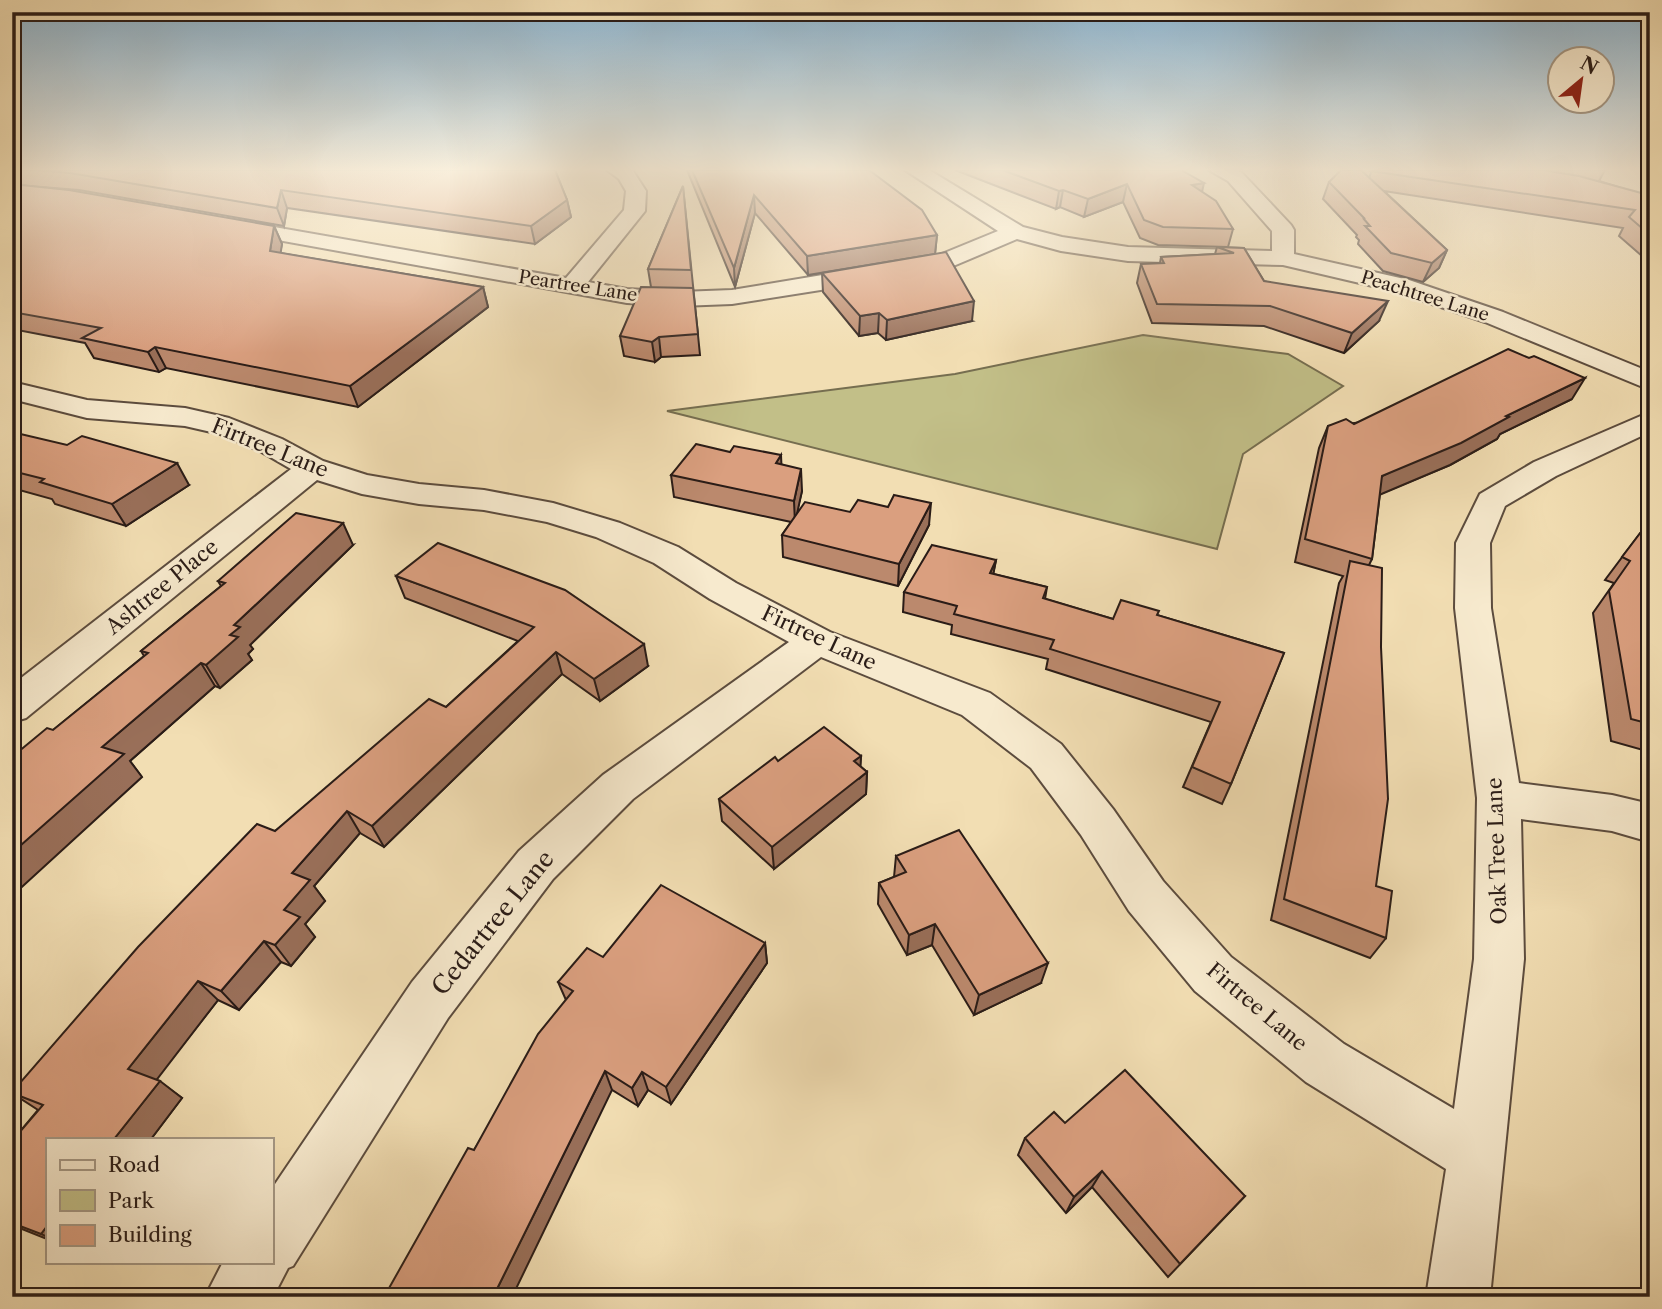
<svg xmlns="http://www.w3.org/2000/svg" width="1662" height="1309" font-family="'Libre Caslon Text',serif">
	<rect width="100%" height="100%" fill="#f2deb3"/>
	<filter id="stains"><feTurbulence type="fractalNoise" baseFrequency=".00286" numOctaves="4"/><feColorMatrix values="0 0 0 0 .2 0 0 0 0 .09 0 0 0 0 .02 0 0 0 .5 -.17"/></filter>
	<radialGradient id="worn" r=".72"><stop offset=".6" stop-color="#630" stop-opacity="0"/><stop offset="1" stop-color="#630" stop-opacity=".3"/></radialGradient>
	<path fill="#c2bf88" stroke="#766e50" stroke-width="2" d="M1143 335 1288 354 1343 386 1243 454 1217 549 667 411 955 374Z"/>
	<g fill="none" stroke-linecap="round" stroke-linejoin="round">
		<g stroke="#5c4c3e" stroke-width="4">
			<g id="minor">
				<path d="M607 170 633 171 646 191 645 211 588 282 627 289 680 292 732 290 937 256 998 231 905 170H929L1023 227 1062 237 1128 247 1272 251V231L1228 181 1209 170H1236L1242 173 1291 225 1294 230V254L1409 280 1503 312 1650 372V390L1485 322 1394 291 1283 265 1128 261 1061 251 1017 239 951 267 884 280 732 304 680 306 627 303 228 231 220 230 217 225 220 220 228 219 566 278 624 210 626 191 619 179Z"/>
				<path d="M12 382 87 400 185 408 229 418 282 439 323 461 367 475 419 484 484 490 553 503 620 523 678 547 736 583 830 632 990 693 1061 744 1113 809 1163 881 1231 957 1344 1044 1454 1109 1474 959 1477 798 1455 608 1456 543 1480 494 1534 462 1650 412V432L1556 476 1505 506 1490 543 1491 608 1519 783 1612 795 1650 804V842L1612 831 1521 819 1524 959 1490 1297H1426L1446 1169 1306 1082 1195 991 1129 911 1081 835 1031 768 962 715 821 657 633 799 553 879 448 1018 293 1266 288 1268 273 1297H205L223 1262H271V1190L412 982 519 851 603 775 789 642 710 599 654 563 596 537 547 522 484 510 419 504 362 494 317 480 26 718 12 722V685L291 469 260 451 220 434 185 426 87 418 12 399Z"/>
			</g>
		</g>
		<use href="#minor" fill="#f7eace" fill-rule="evenodd"/>
	</g>
	<g fill="#bb896d" stroke="#2a1c17" stroke-width="2">
		<path d="M12 170H555L567 200 571 217 535 244 287 208 284 226 79 190 16 185 274 226 282 244 280 253 483 287 488 307 358 407 166 368 159 372 94 358 85 343 12 329Z"/>
		<path d="M687 170H869L937 235 935 254 808 275 755 213 735 287Z"/>
		<path d="M955 170H1181L1202 192 1233 229 1228 247 1158 245 1140 238 1123 202 1084 217 1060 207 1056 209Z"/>
		<path d="M1372 170H1605L1599 181 1650 197V263L1619 236 1623 228 1384 191 1447 250 1439 268 1423 282 1383 271 1358 244 1359 240 1356 237 1357 235 1323 199 1329 182 1369 178Z"/>
		<path d="M683 186 700 355 661 357 655 362 624 356 620 336 651 287 648 269Z"/>
		<path d="M1217 247 1244 248 1264 281 1379 321 1344 353 1264 326 1152 323 1137 283 1141 264 1160 263 1161 257 1215 254Z"/>
		<path d="M822 273 972 321 886 340 878 333 859 336 823 292Z"/>
		<path d="M1572 399 1500 434 1497 439 1450 465 1380 494 1372 559 1369 565 1376 886 1386 938 1370 958 1271 920 1339 583 1343 576 1295 562 1319 448 1328 426Z"/>
		<path d="M12 432 189 485 126 526 55 504 52 499 12 488Z"/>
		<path d="M730 452 782 465 802 491 796 515 850 512 929 525 898 586 783 557 782 535 791 522 674 497 671 475Z"/>
		<path d="M1650 527V752L1611 741 1593 613 1614 583 1605 580 1641 532Z"/>
		<path d="M353 545 250 645 253 649 248 654 252 660 220 688 215 686 130 761 142 777 53 730 144 656 141 651 221 586 218 581Z"/>
		<path d="M996 560 993 574 1047 587 1045 599 1113 619 1157 615 1284 653 1231 784 1222 804 1183 787 1211 722 1046 669 1048 659 951 634 952 625 903 612 904 592Z"/>
		<path d="M396 576 648 666 600 701 562 674 384 847 360 833 314 886 325 901 305 924 315 937 291 966 281 962 239 1010 218 1000 156 1079 182 1098 151 1139H47V1239L12 1225V1141L38 1110 12 1093 275 831 446 707 518 641 405 598Z"/>
		<path d="M861 756 860 766 867 772 866 794 774 869 722 821 719 799 778 761Z"/>
		<path d="M896 856 1041 983 974 1015 932 945 907 955 878 904 879 883 894 877Z"/>
		<path d="M765 943 767 963 671 1104 648 1090 638 1106 612 1090 474 1150 566 1000 558 982 603 957Z"/>
		<path d="M1065 1123 1245 1196 1168 1277 1092 1187 1066 1213 1018 1155 1025 1138Z"/>
	</g>
	<g fill="#996f59" stroke="#2a1c17" stroke-width="2">
		<path d="M1204 183 1200 201 1192 185Z"/>
		<path d="M1127 184 1123 202 1084 217 1088 199Z"/>
		<path d="M281 190 287 208 284 226 277 208Z"/>
		<path d="M1063 190 1060 207 1056 209 1059 191Z"/>
		<path d="M754 195 755 213 735 287 734 268Z"/>
		<path d="M567 200 571 217 535 244 531 226Z"/>
		<path d="M274 226 282 244 278 270 270 251Z"/>
		<path d="M937 235 935 254 808 275 807 256Z"/>
		<path d="M1447 250 1439 268 1423 282 1432 263Z"/>
		<path d="M483 287 488 307 358 407 350 386Z"/>
		<path d="M974 301 972 321 886 340 887 320Z"/>
		<path d="M1388 301 1379 321 1344 353 1352 333Z"/>
		<path d="M879 313 878 333 859 336 860 316Z"/>
		<path d="M659 337 661 357 655 362 652 342Z"/>
		<path d="M155 347 166 368 159 372 148 352Z"/>
		<path d="M1585 378 1572 399 1500 434 1497 439 1450 465 1372 498 1382 476Z"/>
		<path d="M781 455 782 477 776 463Z"/>
		<path d="M177 463 189 485 126 526 112 504Z"/>
		<path d="M801 469 802 491 795 523 794 501Z"/>
		<path d="M931 503 929 525 898 586 899 564Z"/>
		<path d="M343 523 353 545 250 645 253 649 248 654 252 660 220 688 206 665 230 635 234 625Z"/>
		<path d="M996 560 992 581 990 573Z"/>
		<path d="M644 644 648 666 600 701 594 679Z"/>
		<path d="M556 652 562 674 384 847 372 826Z"/>
		<path d="M201 663 215 686 130 761 142 777 12 896V853L102 747Z"/>
		<path d="M861 756 860 778 867 772 866 794 774 869 772 847 854 761Z"/>
		<path d="M347 811 360 833 314 886 325 901 305 924 315 937 291 966 275 945 292 873Z"/>
		<path d="M935 924 932 945 907 955 909 935Z"/>
		<path d="M264 941 281 962 239 1010 221 991Z"/>
		<path d="M765 943 767 963 671 1104 666 1087Z"/>
		<path d="M1048 963 1041 983 974 1015 979 995Z"/>
		<path d="M198 981 218 1000 151 1087 128 1069Z"/>
		<path d="M605 1071 612 1090 512 1297H493Z"/>
		<path d="M642 1072 648 1090 638 1106 632 1088Z"/>
		<path d="M160 1081 182 1098 151 1139H114Z"/>
		<path d="M1102 1171 1092 1187 1066 1213 1074 1197Z"/>
		<path d="M47 1226V1237L41 1234Z"/>
	</g>
	<g fill="#da9f7f" stroke="#2a1c17" stroke-width="2">
		<path d="M37 170H555L567 200 531 226 281 190 277 208 70 173Z"/>
		<path d="M692 170H869L922 210 937 235 807 256 754 195 734 268Z"/>
		<path d="M1002 170H1181L1204 183 1192 185 1216 201 1233 229 1163 227 1144 220 1127 184 1088 199 1063 190 1059 191Z"/>
		<path d="M1341 170H1361L1447 250 1432 263 1391 253 1365 226H1370L1363 218 1365 219 1329 182Z"/>
		<path d="M1372 170H1543L1579 176 1645 194 1650 197V235L1629 217 1635 210 1371 171Z"/>
		<path d="M12 184 69 190 274 226 270 251 483 287 350 386 155 347 148 352 82 338 101 328 12 312Z"/>
		<path d="M683 186 691 270 648 269Z"/>
		<path d="M1217 247 1244 248 1264 281 1388 301 1352 333 1270 306 1157 304 1141 264 1164 263 1161 257 1234 253Z"/>
		<path d="M946 252 974 301 887 320 879 313 860 316 822 273Z"/>
		<path d="M641 287 693 288 698 334 659 337 652 342 620 336Z"/>
		<path d="M1508 349 1529 358 1534 356 1585 378 1506 416 1509 417 1461 443 1382 476 1372 559 1305 539 1328 426 1346 419 1354 424Z"/>
		<path d="M12 432 67 445 82 436 177 463 112 504 40 482 44 479 12 471Z"/>
		<path d="M696 444 730 452 734 446 781 455 776 463 801 469 794 501 671 475Z"/>
		<path d="M894 495 931 503 899 564 782 535 805 502 850 512 858 500 888 507Z"/>
		<path d="M296 513 343 523 234 625 240 627 230 635 238 637 206 665 201 663 102 747 124 754 12 853V757L47 728 53 730 148 653 141 651 225 583 218 581Z"/>
		<path d="M1650 527V724L1631 719 1609 591 1630 561 1622 557 1641 532Z"/>
		<path d="M438 543 565 590 644 644 594 679 556 652 372 826 347 811 292 873 310 880 284 910 300 917 275 945 264 941 221 991 198 981 128 1069 160 1081 114 1139H47V1226L41 1234 12 1223V1141L43 1105 12 1093V1092L138 947 257 824 275 831 429 699 446 707 534 627 396 576Z"/>
		<path d="M932 545 996 560 990 573 1047 587 1043 598 1113 619 1121 600 1159 611 1157 615 1284 653 1231 784 1192 767 1220 702 1050 649 1054 640 954 614 957 606 904 592Z"/>
		<path d="M1350 561 1382 568 1381 647 1388 799 1376 886 1392 891 1386 938 1284 899Z"/>
		<path d="M824 727 861 756 854 761 867 772 772 847 719 799 775 757 778 761Z"/>
		<path d="M959 830 1048 963 979 995 935 924 909 935 879 883 906 872 896 856Z"/>
		<path d="M661 885 765 943 666 1087 642 1072 632 1088 605 1071 493 1297H384L468 1148 474 1150 538 1034 573 991 558 982 587 948 603 957Z"/>
		<path d="M1125 1070 1245 1196 1180 1264 1102 1171 1074 1197 1025 1138 1054 1112 1065 1123Z"/>
	</g>
	<linearGradient id="sky" x2="0" y2="1"><stop stop-color="#8bb6d4"/><stop offset="0.48" stop-color="#f9f0dd"/><stop offset="1" stop-color="#f9f0dd" stop-opacity="0"/></linearGradient>
	<rect width="1662" height="353" fill="url(#sky)"/>
	<g text-anchor="middle" stroke-width="5" stroke-linejoin="round" paint-order="stroke">
		<g font-size="18" fill="#2a1c17" stroke="#f7eace">
			<text transform="translate(578 286) rotate(9)" y="6">Peartree Lane</text>
			<text transform="translate(1425 296) rotate(17)" y="6">Peachtree Lane</text>
		</g>
		<g font-size="21" fill="#2a1c17" stroke="#f7eace">
			<text transform="translate(270 448) rotate(22)" y="7">Firtree Lane</text>
			<text transform="translate(162 587) rotate(-39)" y="7">Ashtree Place</text>
			<text transform="translate(819 638) rotate(25)" y="7">Firtree Lane</text>
			<text transform="translate(1497 851) rotate(-92)" y="7">Oak Tree Lane</text>
			<text transform="translate(1257 1007) rotate(40)" y="7">Firtree Lane</text>
		</g>
		<g font-size="24" fill="#2a1c17" stroke="#f7eace">
			<text transform="translate(493 923) rotate(-51)" y="8">Cedartree Lane</text>
		</g>
	</g>
	<rect width="1662" height="1309" fill="none" stroke="#f2deb3" stroke-width="42"/>
	<rect x="14" y="14" width="1634" height="1281" fill="none" stroke="#2a1c17" stroke-width="3.5"/>
	<rect x="21" y="21" width="1620" height="1267" fill="none" stroke="#2a1c17" stroke-width="2"/>
	<rect x="46" y="1138" width="228" height="126" fill="#f7eace" stroke="#a59885" stroke-width="2"/>
	<rect x="60" y="1160" width="35" height="10" fill="#f7eace" stroke="#a59885" stroke-width="2"/>
	<text x="108" y="1172" font-size="21" fill="#2a1c17">Road</text>
	<rect x="60" y="1190" width="35" height="21" fill="#c2bf88" stroke="#a59885" stroke-width="2"/>
	<text x="108" y="1208" font-size="21" fill="#2a1c17">Park</text>
	<rect x="60" y="1225" width="35" height="21" fill="#da9f7f" stroke="#a59885" stroke-width="2"/>
	<text x="108" y="1242" font-size="21" fill="#2a1c17">Building</text>
	<g transform="translate(1581 80) rotate(29)"><circle r="33" fill="#f7eace" stroke="#a59885" stroke-width="2"/>
	<path d="M0-5L12 26L0 18L-12 26Z" fill="#8f2418"/>
	<text y="-10" font-size="19" font-weight="bold" text-anchor="middle" fill="#2a1c17">N</text>
	</g>
	<rect width="100%" height="100%" filter="url(#stains)"/>
	<rect width="100%" height="100%" fill="url(#worn)"/>
</svg>
